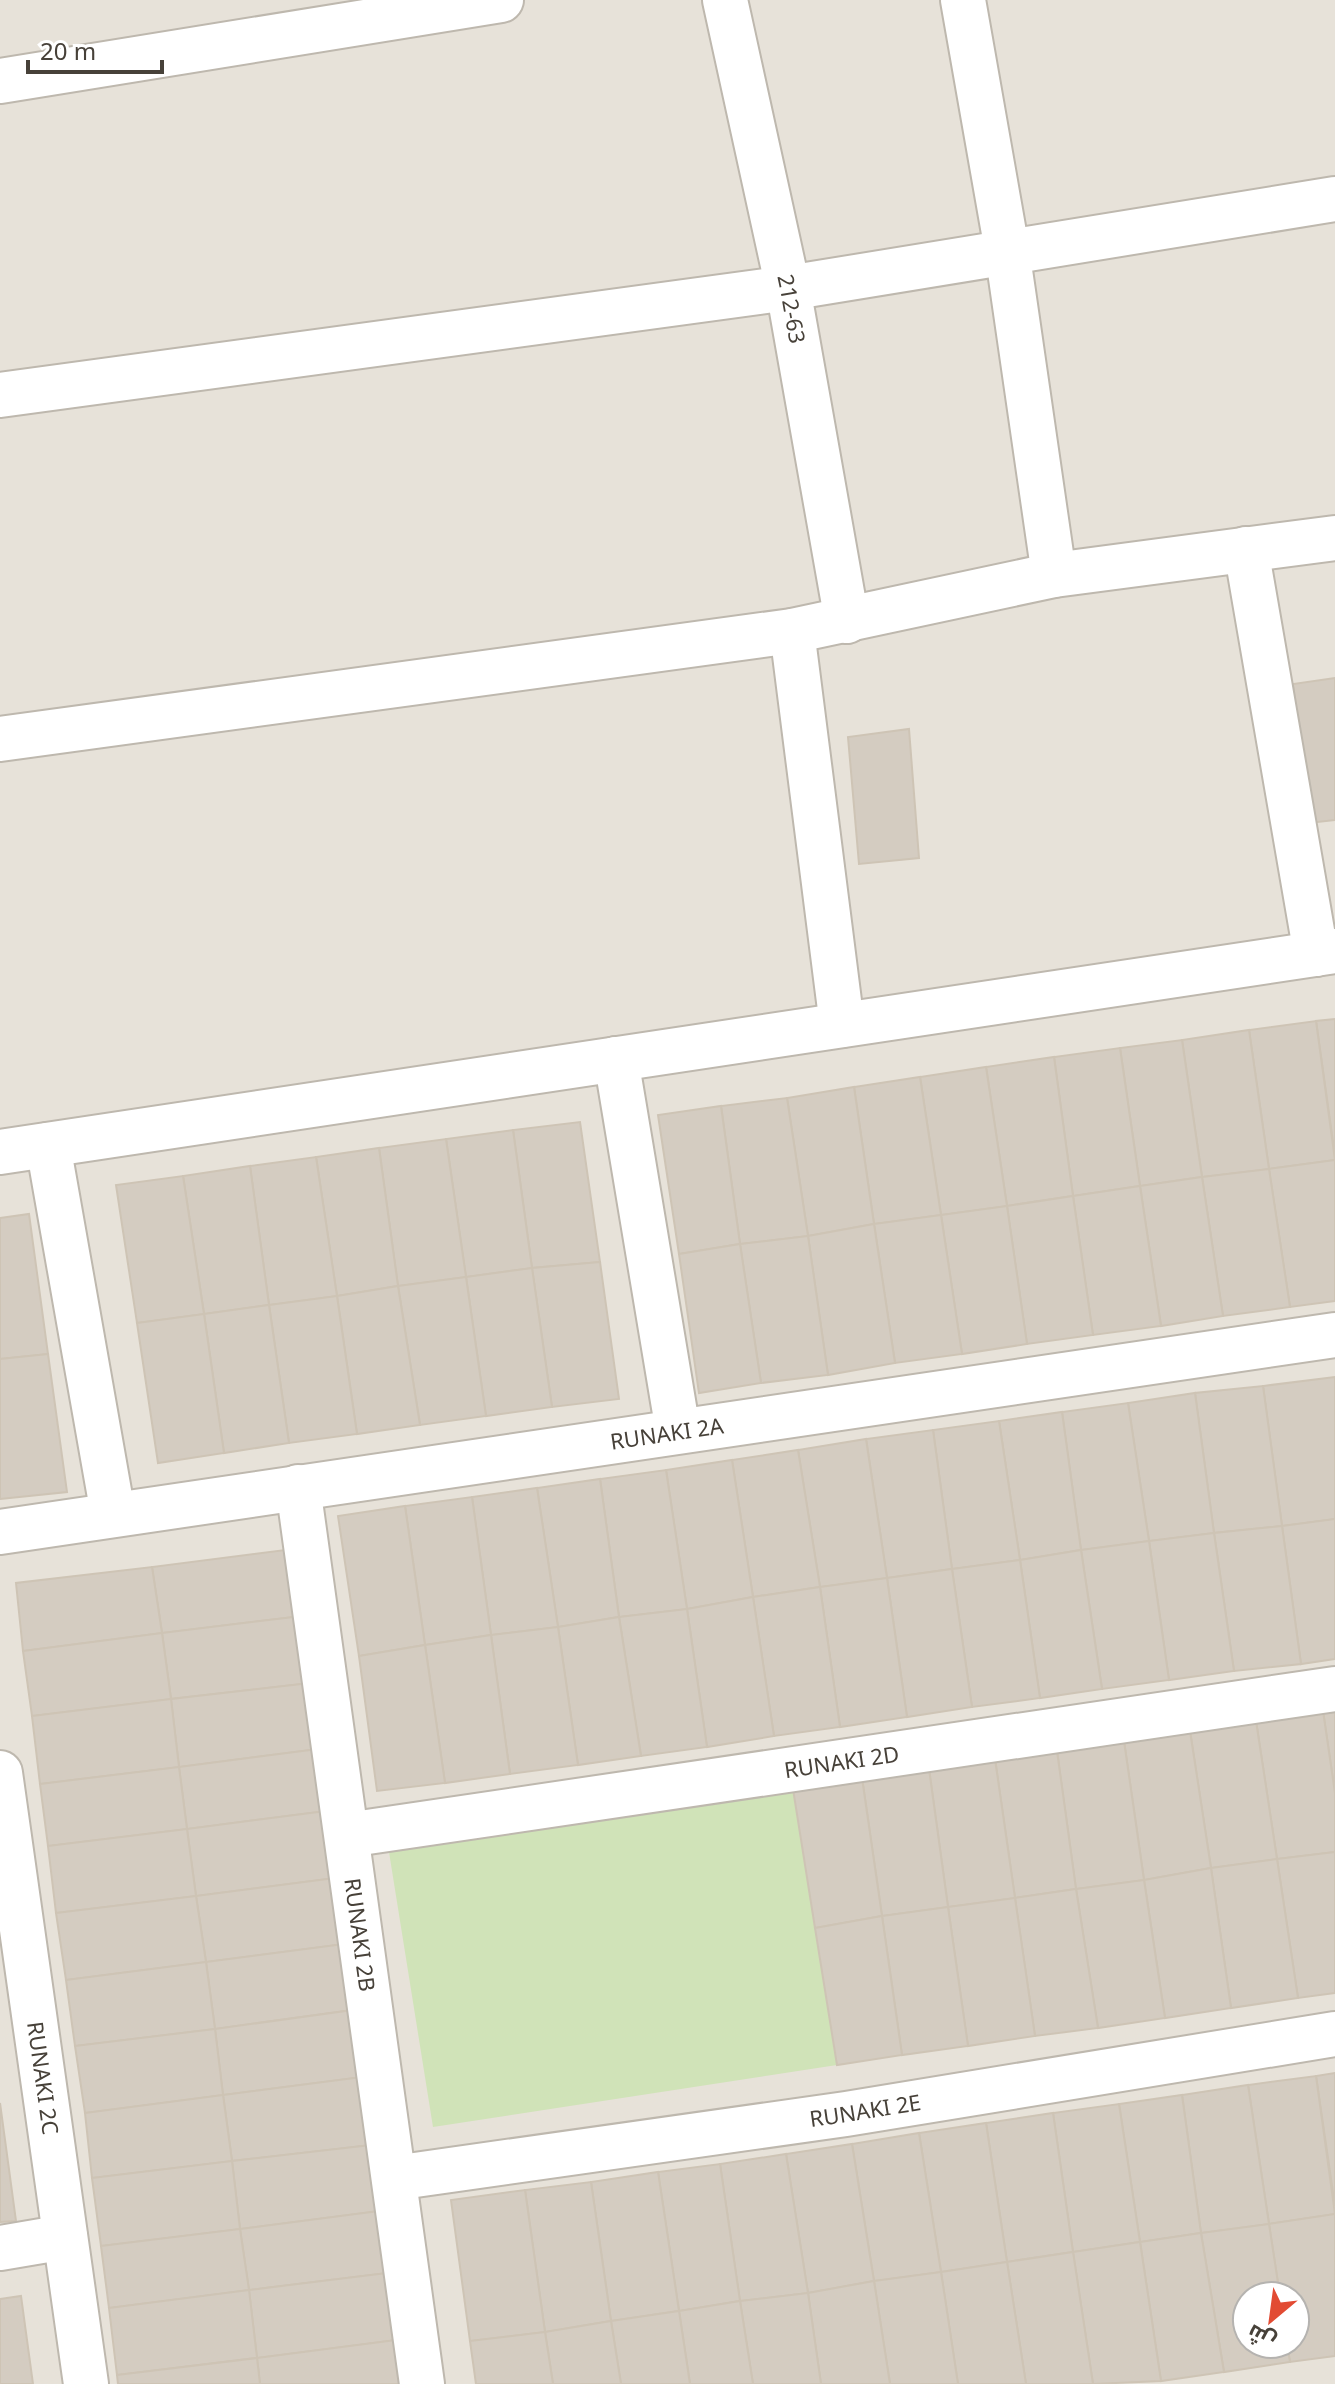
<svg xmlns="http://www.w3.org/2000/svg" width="1335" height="2384" font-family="'Noto Sans',Cairo,sans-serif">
	<rect width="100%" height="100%" fill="#f3f1ea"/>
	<path fill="#e7e2d9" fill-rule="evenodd" d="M0 0H1335V2384H0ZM1247 2296H1295V2344H1247Z"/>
	<path fill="#d0e3b8" d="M793 1789 837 2065 433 2127 389 1852Z"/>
	<g fill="#d4ccc1" stroke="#cec4b5" stroke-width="2">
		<path d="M1335 678V820L1309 823 1293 684Z"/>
		<path d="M909 729 919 858 859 864 848 737Z"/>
		<path d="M1335 1019V1156L1316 1021Z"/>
		<path d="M1316 1021 1335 1160 1269 1169 1249 1030Z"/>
		<path d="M1249 1030 1269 1169 1202 1177 1182 1040Z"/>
		<path d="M1182 1040 1202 1177 1140 1186 1120 1048Z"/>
		<path d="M1120 1048 1140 1186 1073 1196 1054 1057Z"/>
		<path d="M1054 1057 1073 1196 1007 1206 986 1067Z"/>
		<path d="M986 1067 1007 1206 941 1215 920 1077Z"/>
		<path d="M920 1077 941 1215 874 1224 854 1087Z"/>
		<path d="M854 1087 874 1224 808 1236 787 1098Z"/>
		<path d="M787 1098 808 1236 740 1244 721 1106Z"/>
		<path d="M721 1106 740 1244 679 1254 658 1115Z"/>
		<path d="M580 1122 600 1262 532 1268 513 1130Z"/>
		<path d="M513 1130 532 1268 466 1277 446 1139Z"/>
		<path d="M446 1139 466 1277 398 1286 379 1148Z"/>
		<path d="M379 1148 398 1286 337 1296 316 1157Z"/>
		<path d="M316 1157 337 1296 269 1305 250 1166Z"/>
		<path d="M1335 1160V1301L1290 1307 1269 1169Z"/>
		<path d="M250 1166 269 1305 204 1314 183 1176Z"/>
		<path d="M1269 1169 1290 1307 1223 1316 1202 1177Z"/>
		<path d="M183 1176 204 1314 137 1323 116 1185Z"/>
		<path d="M1202 1177 1223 1316 1161 1326 1140 1186Z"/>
		<path d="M1140 1186 1161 1326 1093 1335 1073 1196Z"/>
		<path d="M1073 1196 1093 1335 1027 1344 1007 1206Z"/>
		<path d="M1007 1206 1027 1344 962 1354 941 1215Z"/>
		<path d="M29 1214 48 1354 0 1359V1218Z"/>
		<path d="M941 1215 962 1354 895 1363 874 1224Z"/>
		<path d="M874 1224 895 1363 828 1375 808 1236Z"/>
		<path d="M808 1236 828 1375 761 1383 740 1244Z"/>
		<path d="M740 1244 761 1383 699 1393 679 1254Z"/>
		<path d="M600 1262 619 1399 552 1407 532 1268Z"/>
		<path d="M532 1268 552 1407 486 1416 466 1277Z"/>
		<path d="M466 1277 486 1416 420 1425 398 1286Z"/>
		<path d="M398 1286 420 1425 357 1434 337 1296Z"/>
		<path d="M337 1296 357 1434 289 1443 269 1305Z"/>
		<path d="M269 1305 289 1443 224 1453 204 1314Z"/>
		<path d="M204 1314 224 1453 158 1463 137 1323Z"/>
		<path d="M48 1354 67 1492 0 1499V1359Z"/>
		<path d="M1335 1377V1519L1282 1526 1263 1386Z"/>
		<path d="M1263 1386 1282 1526 1214 1533 1195 1393Z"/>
		<path d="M1195 1393 1214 1533 1149 1541 1128 1403Z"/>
		<path d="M1128 1403 1149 1541 1081 1550 1062 1412Z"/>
		<path d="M1062 1412 1081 1550 1020 1560 999 1421Z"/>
		<path d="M999 1421 1020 1560 952 1569 933 1430Z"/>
		<path d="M933 1430 952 1569 887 1578 866 1439Z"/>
		<path d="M866 1439 887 1578 820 1587 798 1450Z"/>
		<path d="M798 1450 820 1587 753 1597 732 1460Z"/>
		<path d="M732 1460 753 1597 687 1609 666 1470Z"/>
		<path d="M666 1470 687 1609 619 1617 600 1479Z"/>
		<path d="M600 1479 619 1617 558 1627 537 1488Z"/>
		<path d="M537 1488 558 1627 491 1635 472 1497Z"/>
		<path d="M472 1497 491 1635 425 1645 405 1506Z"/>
		<path d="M405 1506 425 1645 359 1656 338 1516Z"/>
		<path d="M1335 1519V1659L1301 1664 1282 1526Z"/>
		<path d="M1282 1526 1301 1664 1234 1671 1214 1533Z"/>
		<path d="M1214 1533 1234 1671 1169 1680 1149 1541Z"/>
		<path d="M1149 1541 1169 1680 1102 1689 1081 1550Z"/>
		<path d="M293 1549 302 1616 162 1633 152 1567Z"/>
		<path d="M1081 1550 1102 1689 1040 1698 1020 1560Z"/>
		<path d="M1020 1560 1040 1698 972 1707 952 1569Z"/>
		<path d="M152 1567 162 1633 23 1651 16 1583Z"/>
		<path d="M952 1569 972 1707 907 1717 887 1578Z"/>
		<path d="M887 1578 907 1717 840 1727 820 1587Z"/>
		<path d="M820 1587 840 1727 774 1736 753 1597Z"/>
		<path d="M753 1597 774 1736 707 1747 687 1609Z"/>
		<path d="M687 1609 707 1747 641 1756 619 1617Z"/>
		<path d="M302 1616 310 1683 171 1699 162 1633Z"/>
		<path d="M619 1617 641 1756 578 1765 558 1627Z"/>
		<path d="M558 1627 578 1765 510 1774 491 1635Z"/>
		<path d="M162 1633 171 1699 32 1716 23 1651Z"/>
		<path d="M491 1635 510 1774 445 1783 425 1645Z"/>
		<path d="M425 1645 445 1783 377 1791 359 1656Z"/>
		<path d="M310 1683 318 1749 179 1767 171 1699Z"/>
		<path d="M171 1699 179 1767 40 1784 32 1716Z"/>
		<path d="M1335 1710V1793L1323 1711Z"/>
		<path d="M1323 1711 1335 1793V1852L1277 1859 1256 1721Z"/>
		<path d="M1256 1721 1277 1859 1211 1868 1190 1731Z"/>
		<path d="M1190 1731 1211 1868 1144 1880 1124 1741Z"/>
		<path d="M1124 1741 1144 1880 1076 1889 1057 1751Z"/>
		<path d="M318 1749 326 1811 187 1829 179 1767Z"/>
		<path d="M1057 1751 1076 1889 1015 1898 995 1759Z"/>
		<path d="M995 1759 1015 1898 948 1907 929 1769Z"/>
		<path d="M179 1767 187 1829 48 1846 40 1784Z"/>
		<path d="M929 1769 948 1907 882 1916 862 1778Z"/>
		<path d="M862 1778 882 1916 815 1928 793 1789Z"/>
		<path d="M326 1811 335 1878 196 1896 187 1829Z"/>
		<path d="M187 1829 196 1896 56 1913 48 1846Z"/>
		<path d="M1335 1852V1993L1298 1998 1277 1859Z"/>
		<path d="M1277 1859 1298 1998 1231 2008 1211 1868Z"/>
		<path d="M1211 1868 1231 2008 1165 2018 1144 1880Z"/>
		<path d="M335 1878 344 1944 206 1962 196 1896Z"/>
		<path d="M1144 1880 1165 2018 1098 2028 1076 1889Z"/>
		<path d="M1076 1889 1098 2028 1035 2036 1015 1898Z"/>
		<path d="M196 1896 206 1962 66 1980 56 1913Z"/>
		<path d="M1015 1898 1035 2036 968 2046 948 1907Z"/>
		<path d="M948 1907 968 2046 902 2055 882 1916Z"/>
		<path d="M882 1916 902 2055 837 2065 815 1928Z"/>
		<path d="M344 1944 353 2010 215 2029 206 1962Z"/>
		<path d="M206 1962 215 2029 75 2046 66 1980Z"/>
		<path d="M353 2010 362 2077 223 2095 215 2029Z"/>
		<path d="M215 2029 223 2095 85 2113 75 2046Z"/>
		<path d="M1335 2073V2206L1316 2076Z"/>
		<path d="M1316 2076 1335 2214 1269 2224 1248 2085Z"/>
		<path d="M362 2077 371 2145 232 2161 223 2095Z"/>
		<path d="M1248 2085 1269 2224 1201 2233 1182 2095Z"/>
		<path d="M223 2095 232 2161 92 2178 85 2113Z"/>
		<path d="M1182 2095 1201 2233 1140 2242 1119 2104Z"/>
		<path d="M0 2103 16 2221 0 2222Z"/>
		<path d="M1119 2104 1140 2242 1073 2252 1053 2113Z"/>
		<path d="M1053 2113 1073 2252 1007 2262 986 2123Z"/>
		<path d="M986 2123 1007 2262 941 2272 919 2133Z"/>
		<path d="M919 2133 941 2272 874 2281 852 2144Z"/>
		<path d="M852 2144 874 2281 808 2293 786 2154Z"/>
		<path d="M371 2145 379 2211 240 2229 232 2161Z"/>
		<path d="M786 2154 808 2293 740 2301 720 2164Z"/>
		<path d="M232 2161 240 2229 101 2246 92 2178Z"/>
		<path d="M720 2164 740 2301 679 2311 658 2172Z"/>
		<path d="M658 2172 679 2311 611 2321 591 2182Z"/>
		<path d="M591 2182 611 2321 545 2332 525 2190Z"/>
		<path d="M525 2190 545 2332 470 2341 451 2200Z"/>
		<path d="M379 2211 387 2273 249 2290 240 2229Z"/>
		<path d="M1335 2214V2356L1290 2362 1287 2344H1295V2296H1280L1269 2224Z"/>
		<path d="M1269 2224 1280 2296H1247V2344H1287L1290 2362 1224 2372 1201 2233Z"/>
		<path d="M240 2229 249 2290 109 2308 101 2246Z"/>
		<path d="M1201 2233 1224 2372 1161 2381 1140 2242Z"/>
		<path d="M1140 2242 1161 2381 1093 2384 1073 2252Z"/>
		<path d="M1073 2252 1093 2384H1026L1007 2262Z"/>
		<path d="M1007 2262 1026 2384H958L941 2272Z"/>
		<path d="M941 2272 958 2384H890L874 2281Z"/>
		<path d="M387 2273 396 2340 257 2358 249 2290Z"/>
		<path d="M874 2281 890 2384H821L808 2293Z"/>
		<path d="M249 2290 257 2358 117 2375 109 2308Z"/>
		<path d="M808 2293 821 2384H753L740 2301Z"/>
		<path d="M21 2296 33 2384H0V2299Z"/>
		<path d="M740 2301 753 2384H690L679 2311Z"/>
		<path d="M679 2311 690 2384H621L611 2321Z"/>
		<path d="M611 2321 621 2384H553L545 2332Z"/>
		<path d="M545 2332 553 2384H476L470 2341Z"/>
		<path d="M396 2340 401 2384H260L257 2358Z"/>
		<path d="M257 2358 260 2384H118L117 2375Z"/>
	</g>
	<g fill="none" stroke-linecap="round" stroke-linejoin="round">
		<g stroke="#beb8ae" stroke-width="48">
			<g id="minor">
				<path id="s1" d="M725 0 788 288 847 621"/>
				<path d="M963 0 1007 250 1054 575"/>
				<path d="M0 81 501 0"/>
				<path d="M0 395 788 288 1335 199"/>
				<path d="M1246 549 1316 954"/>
				<path d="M792 631 842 1025"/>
				<path d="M0 739 792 631 1054 575 1335 538"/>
				<path d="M616 1059 678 1431"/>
				<path d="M48 1145 113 1514"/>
				<path d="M0 1152 1335 951"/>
				<path id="s2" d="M298 1487 422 2384"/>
				<path id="s3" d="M0 1532 1335 1335"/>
				<path id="s4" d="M0 1773 86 2384"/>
				<path id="s5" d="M347 1835 1335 1689"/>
				<path id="s6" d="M394 2178 846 2114 1335 2034"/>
				<path d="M0 2248 65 2237"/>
			</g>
		</g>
		<use href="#minor" stroke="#fff" stroke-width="44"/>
	</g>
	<g text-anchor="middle" stroke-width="6" stroke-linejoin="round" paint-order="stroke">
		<g font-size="22" fill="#474139" stroke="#fff">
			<text dy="8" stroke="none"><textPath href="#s1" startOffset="316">212-63</textPath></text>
			<text dy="8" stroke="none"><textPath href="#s3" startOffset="674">RUNAKI 2A</textPath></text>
			<text dy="8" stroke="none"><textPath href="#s5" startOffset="500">RUNAKI 2D</textPath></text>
			<text dy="8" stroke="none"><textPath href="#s2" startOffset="452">RUNAKI 2B</textPath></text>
			<text dy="8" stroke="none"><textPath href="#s4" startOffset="308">RUNAKI 2C</textPath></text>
			<text dy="8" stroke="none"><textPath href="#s6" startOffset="476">RUNAKI 2E</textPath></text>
		</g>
	</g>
	<g transform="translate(1271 2320) rotate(209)"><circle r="38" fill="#ffffff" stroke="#b5b3b0" stroke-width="2"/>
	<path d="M0-6L14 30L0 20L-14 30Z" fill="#e24b33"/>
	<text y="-12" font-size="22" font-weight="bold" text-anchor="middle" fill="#474139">ش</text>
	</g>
	<path d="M28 60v12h134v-12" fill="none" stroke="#474139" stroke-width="4"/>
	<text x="40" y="60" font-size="24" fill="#474139" stroke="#ffffff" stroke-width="6" paint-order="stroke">20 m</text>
</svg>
